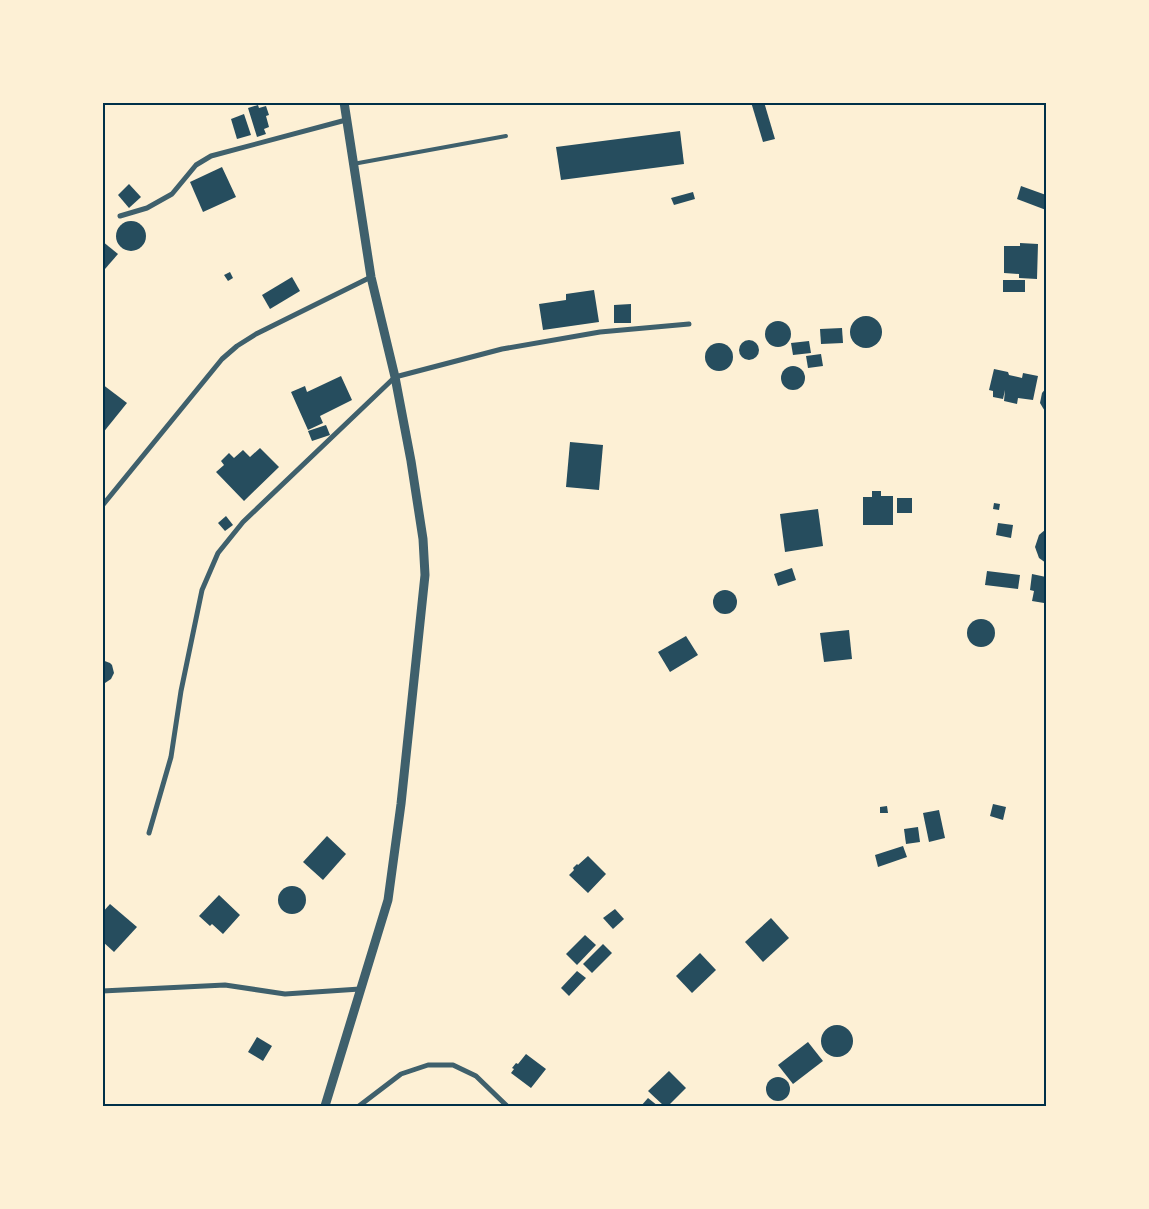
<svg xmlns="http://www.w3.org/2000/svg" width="1149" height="1209" font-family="'Titillium Web',sans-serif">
	<rect width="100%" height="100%" fill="#fdf0d5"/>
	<g fill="#264d5e">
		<path d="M751 102H764L775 139 763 142Z"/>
		<path d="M258 105 259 108 266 106 269 115 266 116 269 127 264 129 266 134 257 137 248 108Z"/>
		<path d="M244 114 251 135 237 139 231 119Z"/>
		<path d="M680 131 684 164 561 180 556 147Z"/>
		<path d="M222 167 236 197 203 212 190 182Z"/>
		<path d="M129 184 141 197 129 208 118 195Z"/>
		<path d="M1021 186 1046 195V210L1017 199Z"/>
		<path d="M693 192 695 199 674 205 671 198Z"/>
		<circle cx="131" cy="236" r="15"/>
		<path d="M102 241 118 254 105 269 102 267Z"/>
		<path d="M1020 243 1038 244 1037 279 1019 278V274L1004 273V246H1020Z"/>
		<path d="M230 272 233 278 228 281 224 275Z"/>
		<path d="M292 277 300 291 270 309 262 295Z"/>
		<rect x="1003" y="280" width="22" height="12"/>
		<path d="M594 290 599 322 543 330 539 304 566 300V294Z"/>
		<path d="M631 304V323H614V305Z"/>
		<circle cx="866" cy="332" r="16"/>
		<circle cx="778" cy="334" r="13"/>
		<path d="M842 328 843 343 821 344 820 329Z"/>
		<circle cx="749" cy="350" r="10"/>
		<path d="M809 341 811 353 793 355 791 343Z"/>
		<circle cx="719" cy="357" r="14"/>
		<path d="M821 354 823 366 808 368 806 356Z"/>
		<circle cx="793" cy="378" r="12"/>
		<path d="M994 369 1008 372 1009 375 1022 378 1023 373 1038 376 1033 400 1018 398 1017 404 1004 401 1005 390 1003 399 993 397V391L989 390Z"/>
		<path d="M341 376 352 400 320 416 323 423 308 430 291 392 305 386 307 392Z"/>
		<path d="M102 384 127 403 102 434Z"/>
		<path d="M1046 388V413L1040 403 1042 393Z"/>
		<path d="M326 425 330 435 312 441 308 431Z"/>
		<path d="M570 442 603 445 599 490 566 487Z"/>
		<path d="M260 448 279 467 244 501 216 472 224 465 221 461 229 453 234 458 243 450 250 457Z"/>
		<path d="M872 491H881V496H893V525H863V497H872Z"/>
		<rect x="897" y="498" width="15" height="15"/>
		<path d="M994 503 1000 504 999 510 993 509Z"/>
		<path d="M818 509 823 546 785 552 780 514Z"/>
		<path d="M226 516 233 525 225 531 218 523Z"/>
		<path d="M998 523 1013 525 1011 538 996 535Z"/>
		<path d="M1046 529V563L1039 558 1035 547 1039 535Z"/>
		<path d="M792 568 796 580 778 586 774 574Z"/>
		<path d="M987 571 1020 575 1018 589 985 585Z"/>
		<path d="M1032 574 1046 577V589L1044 603 1032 601 1034 591 1030 590Z"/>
		<circle cx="725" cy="602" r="12"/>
		<circle cx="981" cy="633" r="14"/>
		<path d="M849 630 852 659 824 662 820 633Z"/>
		<path d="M686 636 698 655 670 672 658 652Z"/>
		<path d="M102 660 110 663 112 665 114 673 111 679 105 683H102Z"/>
		<path d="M993 804 1006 807 1003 820 990 816Z"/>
		<path d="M887 806 888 813H880V807Z"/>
		<path d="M939 810 945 838 929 842 923 813Z"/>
		<path d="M918 827 920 842 906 844 904 829Z"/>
		<path d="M327 836 346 854 323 880 303 862Z"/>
		<path d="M903 846 907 857 878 867 875 855Z"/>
		<path d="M588 856 606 874 588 893 569 875 574 870 573 868 577 864 578 865Z"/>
		<circle cx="292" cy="900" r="14"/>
		<path d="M219 895 240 915 223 934 212 924 210 926 199 916Z"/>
		<path d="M110 904 137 927 114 952 102 941V913Z"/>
		<path d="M615 909 624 919 613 929 603 918Z"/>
		<path d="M771 918 789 938 763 962 745 942Z"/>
		<path d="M585 935 596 945 577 965 566 954Z"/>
		<path d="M603 944 612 953 592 973 583 964Z"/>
		<path d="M700 953 716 970 692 993 676 976Z"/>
		<path d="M577 971 586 978 569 996 561 988Z"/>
		<circle cx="837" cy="1041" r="16"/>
		<path d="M257 1037 272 1046 263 1061 248 1052Z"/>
		<path d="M808 1042 823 1061 793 1084 778 1065Z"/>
		<path d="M526 1054 546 1069 531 1088 511 1073 514 1069 512 1068 516 1063 518 1064Z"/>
		<path d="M669 1071 686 1088 668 1106H664L648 1091Z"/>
		<circle cx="778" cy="1089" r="12"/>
		<path d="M648 1098 658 1106H641Z"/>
	</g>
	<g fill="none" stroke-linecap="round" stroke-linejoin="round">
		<path stroke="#3f606c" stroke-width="4" d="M353 164 506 136"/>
		<g stroke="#3f606c" stroke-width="5">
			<path d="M120 216 147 208 172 194 196 165 211 156 346 120"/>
			<path d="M102 506 222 359 237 346 256 334 371 277"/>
			<path d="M149 833 171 757 181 691 202 590 218 553 243 522 395 377 502 349 600 332 689 324"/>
			<path d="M102 991 225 985 285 994 360 989"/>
			<path d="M359 1106 401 1074 428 1065H453L476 1076 507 1106"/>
		</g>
		<path stroke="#3f606c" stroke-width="9" d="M325 1106 388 900 401 804 425 575 423 539 411 461 395 377 371 277 344 102"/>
	</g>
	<rect width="1149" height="1209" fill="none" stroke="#fdf0d5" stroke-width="208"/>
	<rect x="104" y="104" width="941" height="1001" fill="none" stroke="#003049" stroke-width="2"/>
</svg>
